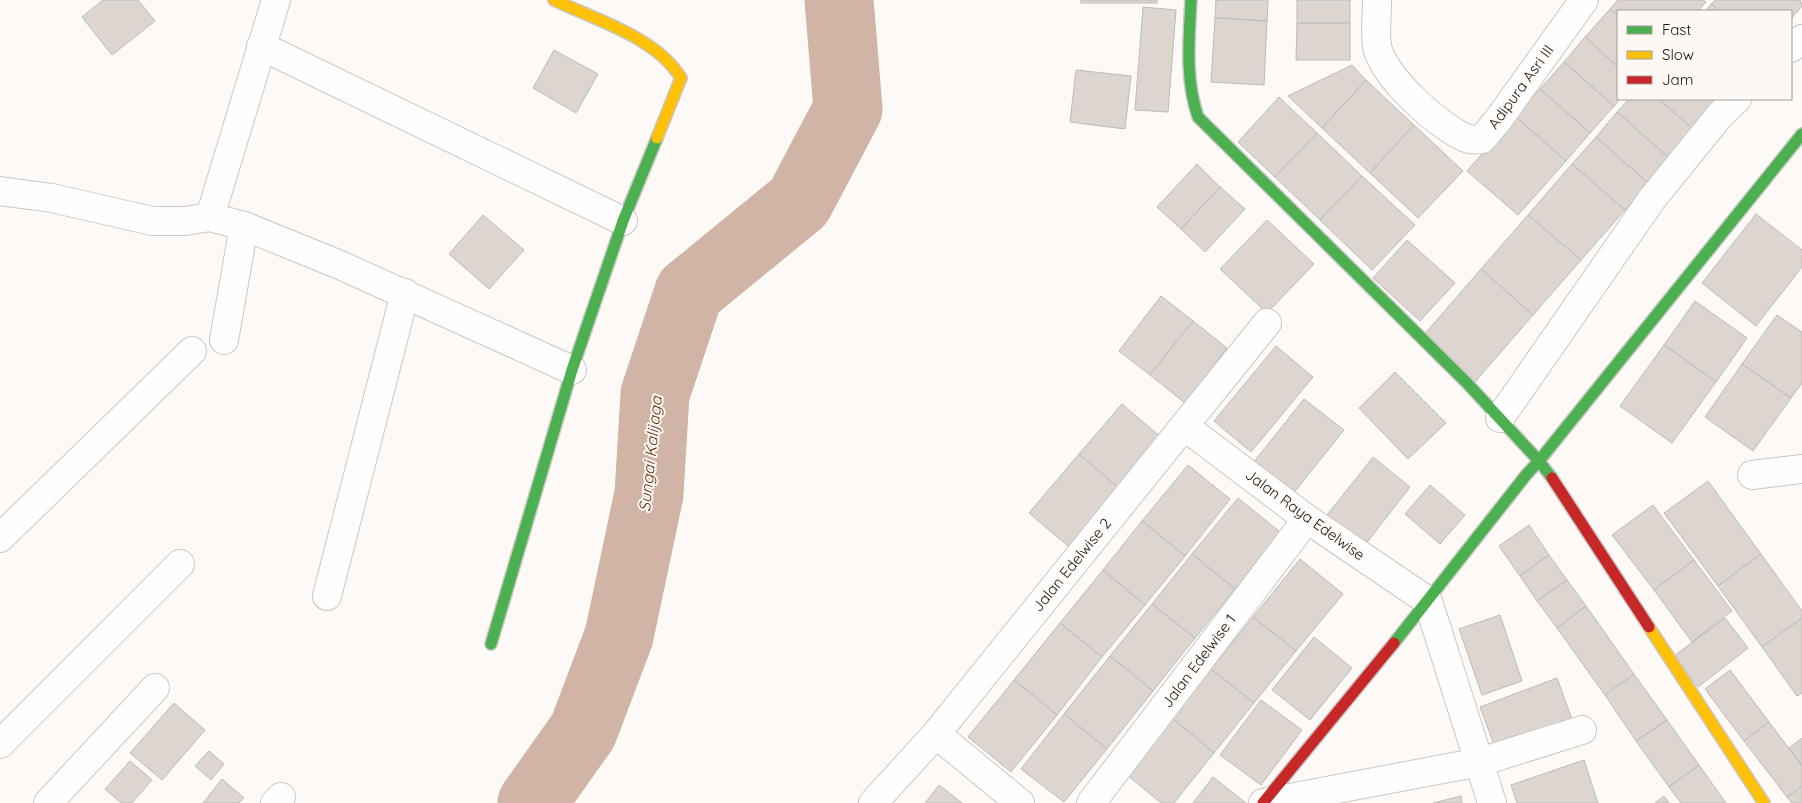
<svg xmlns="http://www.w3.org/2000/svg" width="1802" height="803" font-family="Quicksand,sans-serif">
	<rect width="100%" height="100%" fill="#fcf9f6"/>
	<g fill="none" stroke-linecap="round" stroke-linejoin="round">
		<path stroke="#d0b5a6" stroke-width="69" d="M532 803 583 731 619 636 649 494 655 394 689 292 799 202 848 109 839 0"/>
	</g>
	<g fill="#ddd5d0" stroke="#bdbab8">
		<path d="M103 0H138L155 21 112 55 82 17Z"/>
		<rect x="1081" y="0" width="76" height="3"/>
		<path d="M1216 0H1268L1267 21 1215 18Z"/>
		<rect x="1297" y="0" width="53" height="23"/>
		<path d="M1618 0H1703L1706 2 1698 11H1618V16L1610 9Z"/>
		<path d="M1715 0H1800L1802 6 1791 19V11H1720L1711 4Z"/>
		<path d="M1711 4 1720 11H1705Z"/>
		<path d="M1143 7 1176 10 1168 112 1135 110Z"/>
		<path d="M1610 9 1618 16V67L1585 37Z"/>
		<path d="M1215 18 1267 21 1264 85 1211 82Z"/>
		<path d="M1297 23H1350V60H1296Z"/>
		<path d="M1585 37 1618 67V99H1620L1614 106 1564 62Z"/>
		<path d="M554 50 598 74 576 113 533 88Z"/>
		<path d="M1564 62 1614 106 1590 133 1540 89Z"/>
		<path d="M1352 65 1366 80 1322 128 1288 96Z"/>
		<path d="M1076 70 1131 76 1125 129 1070 122Z"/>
		<path d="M1366 80 1414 125 1370 173 1322 128Z"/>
		<path d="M1540 89 1590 133 1566 161 1515 116Z"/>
		<path d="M1279 97 1317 133 1275 177 1238 142Z"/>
		<path d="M1629 99H1659L1694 130 1669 158 1617 112Z"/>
		<path d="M1659 99H1715L1719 102 1694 130Z"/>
		<path d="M1617 112 1669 158 1648 183 1596 137Z"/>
		<path d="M1515 116 1566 161 1518 215 1467 171Z"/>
		<path d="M1414 125 1463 171 1418 218 1370 173Z"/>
		<path d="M1317 133 1362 176 1320 220 1275 177Z"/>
		<path d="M1596 137 1648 183 1625 210 1572 164Z"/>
		<path d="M1197 164 1220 187 1181 229 1157 207Z"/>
		<path d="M1572 164 1625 210 1581 260 1528 215Z"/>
		<path d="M1362 176 1415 225 1372 270 1320 220Z"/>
		<path d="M1220 187 1245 209 1205 252 1181 229Z"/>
		<path d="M1756 214 1802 250V267L1756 326 1702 283Z"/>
		<path d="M483 215 524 250 489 289 449 254Z"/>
		<path d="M1528 215 1581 260 1533 315 1481 269Z"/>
		<path d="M1267 220 1314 264 1267 313 1220 269Z"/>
		<path d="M1407 240 1455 283 1420 321 1373 278Z"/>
		<path d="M1481 269 1533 315 1475 382 1422 337Z"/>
		<path d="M1161 296 1193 321 1150 375 1119 351Z"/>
		<path d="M1695 301 1747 338 1716 382 1664 345Z"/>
		<path d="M1777 315 1802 332V383L1791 398 1742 364Z"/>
		<path d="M1193 321 1227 348 1185 403 1150 375Z"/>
		<path d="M1664 345 1716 382 1672 443 1620 406Z"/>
		<path d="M1276 346 1313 377 1251 452 1214 421Z"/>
		<path d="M1742 364 1791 398 1753 451 1705 417Z"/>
		<path d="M1395 372 1446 423 1408 459 1359 408Z"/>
		<path d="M1304 399 1344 430 1292 495 1253 463Z"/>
		<path d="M1122 404 1162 438 1119 488 1079 454Z"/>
		<path d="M1079 454 1119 488 1069 547 1029 513Z"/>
		<path d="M1373 457 1410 487 1365 545 1327 515Z"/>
		<path d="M1188 465 1230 499 1185 556 1142 521Z"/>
		<path d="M1708 481 1761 554 1718 586 1664 513Z"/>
		<path d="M1430 485 1465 515 1440 544 1405 514Z"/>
		<path d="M1238 498 1280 532 1235 589 1192 554Z"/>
		<path d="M1653 505 1694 560 1654 590 1612 535Z"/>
		<path d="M1142 521 1185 556 1145 605 1103 570Z"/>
		<path d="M1529 525 1549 555 1520 576 1499 546Z"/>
		<path d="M1192 554 1235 589 1195 638 1152 604Z"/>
		<path d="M1761 554 1802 611V618L1762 647 1718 586Z"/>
		<path d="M1549 555 1567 580 1537 601 1520 576Z"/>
		<path d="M1300 559 1343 594 1296 651 1253 617Z"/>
		<path d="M1694 560 1732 611 1692 642 1654 590Z"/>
		<path d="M1103 570 1145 605 1102 657 1060 623Z"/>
		<path d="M1567 580 1586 606 1557 628 1537 601Z"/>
		<path d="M1152 604 1195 638 1153 691 1110 656Z"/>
		<path d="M1586 606 1634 674 1605 695 1557 628Z"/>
		<path d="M1500 615 1522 681 1482 695 1459 629Z"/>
		<path d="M1253 617 1296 651 1254 703 1211 669Z"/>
		<path d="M1725 618 1748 648 1698 687 1674 656Z"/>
		<path d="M1802 618V693L1797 696 1762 647Z"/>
		<path d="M1060 623 1102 657 1057 715 1014 680Z"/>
		<path d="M1314 637 1352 668 1310 720 1272 690Z"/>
		<path d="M1110 656 1153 691 1107 749 1064 714Z"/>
		<path d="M1211 669 1254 703 1214 753 1172 718Z"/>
		<path d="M1730 670 1769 722 1744 741 1705 689Z"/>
		<path d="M1634 674 1667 720 1636 741 1605 695Z"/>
		<path d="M1557 678 1573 722 1496 750 1480 707Z"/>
		<path d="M1014 680 1057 715 1011 772 968 737Z"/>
		<path d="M1261 700 1302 730 1261 785 1220 755Z"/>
		<path d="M174 703 205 730 162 780 130 753Z"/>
		<path d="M1064 714 1107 749 1064 802 1021 769Z"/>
		<path d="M1172 718 1214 753 1174 803H1161L1126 774Z"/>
		<path d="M1667 720 1699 765 1669 787 1636 741Z"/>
		<path d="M1769 722 1802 766V786L1787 797 1744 741Z"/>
		<path d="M1802 738V765L1789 748Z"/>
		<path d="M209 751 224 764 211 780 195 766Z"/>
		<path d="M1584 760 1598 803H1517L1511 785Z"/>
		<path d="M130 761 152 780 132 803H121L105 789Z"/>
		<path d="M1699 765 1726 803H1681L1669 787Z"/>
		<path d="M1213 777 1246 803H1193Z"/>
		<path d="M222 779 244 798 239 803H203Z"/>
		<path d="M939 785 962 803H925Z"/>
		<path d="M1802 786V803H1792L1787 797Z"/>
		<path d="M1461 796 1462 803H1433Z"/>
		<path d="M1664 796 1669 803H1655Z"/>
	</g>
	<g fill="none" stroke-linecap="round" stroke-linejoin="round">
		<g stroke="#cac8c6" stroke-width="30">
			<g id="street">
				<path d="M1377 0C1377 15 1375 32 1377 46 1382 76 1439 127 1466 138 1471 140 1476 140 1482 139L1498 120 1584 0"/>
				<path d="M261 46 623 221"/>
				<path d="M1791 48 1802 39"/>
				<path d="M0 191 52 198 152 221H185L210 217 244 226 340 265 572 370"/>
				<path d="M210 217 276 0"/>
				<path d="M224 340 244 226"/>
				<path d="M1500 418 1652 199 1720 115 1737 99"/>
				<path d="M1184 426 1307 519 1428 601 1492 803"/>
				<path d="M1752 475 1802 469"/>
				<path d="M0 538 192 351"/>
				<path d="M327 596 405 293"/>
				<path d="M936 734 1020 803"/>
				<path d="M0 744 180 564"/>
				<path d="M48 803 155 688"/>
				<path d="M275 803 281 797"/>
				<path d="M873 803 936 734 1267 323"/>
				<path d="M1091 803 1307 519"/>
				<path d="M1263 803 1480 762 1582 730"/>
			</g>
		</g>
		<g stroke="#cac8c6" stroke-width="14">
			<g id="fast">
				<path d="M1191 0C1189 40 1185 79 1198 117L1466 382 1539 461 1552 478"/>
				<path d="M1394 643 1526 475 1539 461 1802 134"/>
				<path d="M491 644 572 370 623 221 657 138"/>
			</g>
		</g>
		<g stroke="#cac8c6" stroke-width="14">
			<g id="slow">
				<path d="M554 0C596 20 656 37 681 78L657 138"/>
				<path d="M1649 627 1764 803"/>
			</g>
		</g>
		<g stroke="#cac8c6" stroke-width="14">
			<g id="jam">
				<path d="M1552 478 1649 627"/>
				<path d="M1263 803 1394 643"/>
			</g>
		</g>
		<use href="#street" stroke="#fffefe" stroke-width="28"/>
		<use href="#fast" stroke="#4caf50" stroke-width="11"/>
		<use href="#slow" stroke="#ffc107" stroke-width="11"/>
		<use href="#jam" stroke="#c62828" stroke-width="11"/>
	</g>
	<g text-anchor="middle" stroke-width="4" stroke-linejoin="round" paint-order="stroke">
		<g font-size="15" fill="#181615" stroke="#fef8f4">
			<text transform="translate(1521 87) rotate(-54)" y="5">Adipura Asri III</text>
			<text transform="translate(1305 515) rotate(36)" y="5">Jalan Raya Edelwise</text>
			<text transform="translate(1072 565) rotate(-51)" y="5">Jalan Edelwise 2</text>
			<text transform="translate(1199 661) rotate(-53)" y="5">Jalan Edelwise 1</text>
		</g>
		<g font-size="16" font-style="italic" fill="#5f2f0c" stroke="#fef8f4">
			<text transform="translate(650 454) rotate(-84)" y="6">Sungai Kalijaga</text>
		</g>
	</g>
	<rect x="1617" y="10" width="175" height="90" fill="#fef8f4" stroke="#a29e9b"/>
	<rect x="1627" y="26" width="25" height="8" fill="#4caf50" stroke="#a29e9b"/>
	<text x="1662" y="35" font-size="15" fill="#181615">Fast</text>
	<rect x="1627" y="51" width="25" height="8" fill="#ffc107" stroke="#a29e9b"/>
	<text x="1662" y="60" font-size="15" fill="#181615">Slow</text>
	<rect x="1627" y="76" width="25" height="8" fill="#c62828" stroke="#a29e9b"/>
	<text x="1662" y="85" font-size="15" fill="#181615">Jam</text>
</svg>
